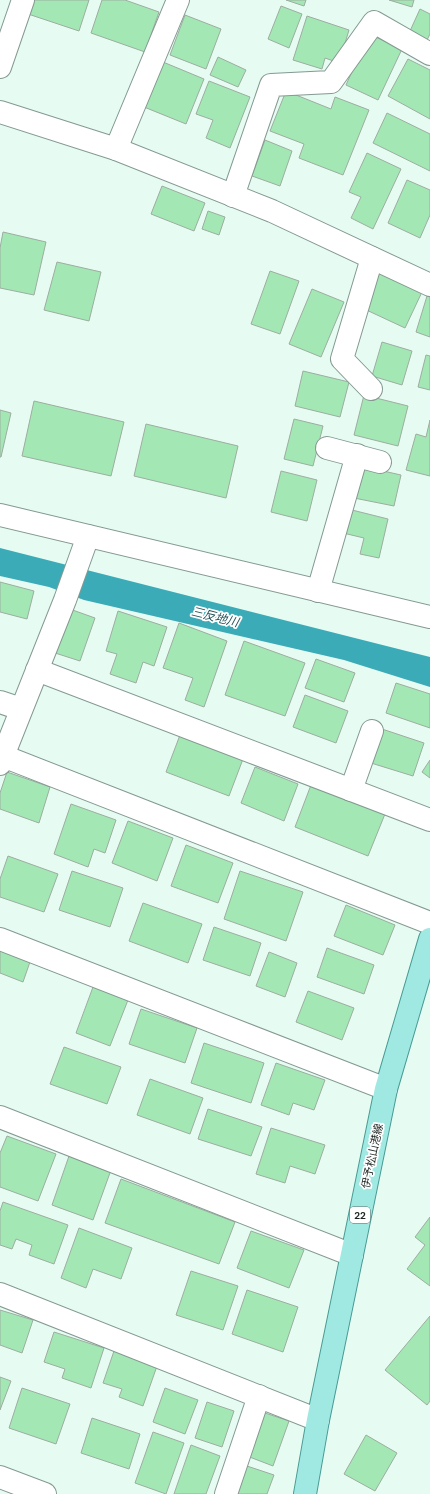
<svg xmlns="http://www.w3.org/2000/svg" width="430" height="1494" font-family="'DM Sans','Noto Sans JP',sans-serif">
	<rect width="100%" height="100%" fill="#e6fcf3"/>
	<path fill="#3babb8" d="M0 548 430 657V687L344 660 84 600 49 587 0 576Z"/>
	<g fill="#a3e8b4" stroke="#9dada0">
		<path d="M29 0H89L79 31 25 13Z"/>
		<path d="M102 0H125L159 12 145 52 91 33Z"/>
		<path d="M286 0H306L304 6Z"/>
		<path d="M389 0H414L412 7Z"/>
		<path d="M281 6 302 14 289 48 268 39Z"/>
		<path d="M420 9 430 14V34L427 40 410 31Z"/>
		<path d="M185 15 221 29 206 69 170 55Z"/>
		<path d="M307 16 349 30 339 63 325 58 322 69 293 60Z"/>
		<path d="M369 34 402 49 378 100 346 85Z"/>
		<path d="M218 57 246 70 238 87 210 75Z"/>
		<path d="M408 59 430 70V119L388 96Z"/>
		<path d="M163 62 204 79 186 124 144 107Z"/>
		<path d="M209 81 250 97 230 148 206 138 213 120 196 114Z"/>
		<path d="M286 91 331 109 335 97 369 110 343 175 299 158 304 144 270 131Z"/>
		<path d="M387 113 430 134V171L373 143Z"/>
		<path d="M265 140 292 151 280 186 252 176Z"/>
		<path d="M367 153 401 169 373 229 351 218 361 197 349 192Z"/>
		<path d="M407 180 430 190V215L420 238 388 223Z"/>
		<path d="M162 186 205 203 194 231 151 214Z"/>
		<path d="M208 211 225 217 219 235 202 229Z"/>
		<path d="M3 232 46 242 34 295 0 288V248Z"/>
		<path d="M57 262 101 272 89 321 44 310Z"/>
		<path d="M270 271 299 281 280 334 251 324Z"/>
		<path d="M377 271 422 292 405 328 360 307Z"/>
		<path d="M312 289 344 302 321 357 289 344Z"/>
		<path d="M427 296 430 297V337L416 332Z"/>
		<path d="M382 342 412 351 402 385 372 376Z"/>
		<path d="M426 355 430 356V390L418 387Z"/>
		<path d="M303 371 349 382 340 417 295 406Z"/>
		<path d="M364 395 408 406 398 446 354 435Z"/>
		<path d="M34 401 124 422 111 476 22 456Z"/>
		<path d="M0 410 11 413 1 457H0Z"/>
		<path d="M294 419 323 426 313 466 284 459Z"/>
		<path d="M430 420V476L406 470 416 434 426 437Z"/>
		<path d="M146 424 238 446 226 498 134 476Z"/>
		<path d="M361 466 401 475 394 506 354 498Z"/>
		<path d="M281 471 317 480 307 521 271 512Z"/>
		<path d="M348 509 388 519 379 558 360 554 364 538 343 533Z"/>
		<path d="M0 582 34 591 27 619 0 612Z"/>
		<path d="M67 608 95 618 80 661 52 652Z"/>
		<path d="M118 611 167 627 154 666 143 662 136 683 110 674 117 654 106 651Z"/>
		<path d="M179 623 227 641 204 707 185 700 193 678 163 668Z"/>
		<path d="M244 641 305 663 285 716 225 695Z"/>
		<path d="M316 659 355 673 344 702 305 688Z"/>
		<path d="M396 683 430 694V728L386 713Z"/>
		<path d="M305 695 348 711 336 743 293 727Z"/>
		<path d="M382 729 424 743 413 776 371 763Z"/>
		<path d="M180 735 243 759 229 796 166 772Z"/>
		<path d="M430 760V778L422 772Z"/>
		<path d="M255 767 298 784 284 821 241 803Z"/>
		<path d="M7 772 50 787 39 823 0 809V793Z"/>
		<path d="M311 785 385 814 368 856 295 827Z"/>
		<path d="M71 804 116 820 105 853 94 849 88 867 54 854Z"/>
		<path d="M128 821 173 838 157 881 112 863Z"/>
		<path d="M186 845 233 863 218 903 171 886Z"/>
		<path d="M8 856 58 874 44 912 0 897V879Z"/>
		<path d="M72 871 123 888 110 927 59 910Z"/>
		<path d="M240 871 303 892 286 941 224 919Z"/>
		<path d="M143 903 202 924 188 963 129 941Z"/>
		<path d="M346 905 395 925 383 955 334 936Z"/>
		<path d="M214 927 261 943 250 976 203 960Z"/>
		<path d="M0 948 31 959 23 982 0 973Z"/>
		<path d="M327 948 374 965 364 994 317 977Z"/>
		<path d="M269 952 297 963 285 997 256 986Z"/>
		<path d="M93 987 128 1000 110 1046 76 1033Z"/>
		<path d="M308 991 354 1008 342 1040 296 1022Z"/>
		<path d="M141 1009 197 1028 185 1063 129 1044Z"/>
		<path d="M204 1043 264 1063 251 1103 191 1083Z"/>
		<path d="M64 1047 121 1067 107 1104 50 1084Z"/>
		<path d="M276 1063 325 1080 314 1110 293 1103 289 1115 261 1105Z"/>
		<path d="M150 1079 203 1098 190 1134 137 1115Z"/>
		<path d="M208 1109 262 1127 251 1156 198 1139Z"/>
		<path d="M271 1128 325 1145 315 1174 290 1166 285 1183 256 1174Z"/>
		<path d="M7 1136 56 1154 38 1201 0 1187V1153Z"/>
		<path d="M69 1156 111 1170 93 1220 52 1205Z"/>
		<path d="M121 1179 235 1222 219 1264 105 1223Z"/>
		<path d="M3 1202 68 1225 54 1264 29 1255 32 1245 16 1239 12 1249 0 1245V1211Z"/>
		<path d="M430 1217V1286L407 1269 425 1245 415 1237Z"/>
		<path d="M79 1228 132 1248 121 1279 93 1269 86 1288 61 1278Z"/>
		<path d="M251 1231 304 1250 289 1288 237 1268Z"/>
		<path d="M191 1271 238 1286 223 1330 176 1315Z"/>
		<path d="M247 1290 298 1307 283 1352 232 1334Z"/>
		<path d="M0 1310 33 1320 22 1353 0 1345Z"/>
		<path d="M430 1316V1401L427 1405 385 1370Z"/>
		<path d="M54 1332 104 1348 91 1388 62 1378 65 1369 44 1362Z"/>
		<path d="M114 1351 157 1366 143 1406 119 1397 122 1389 103 1383Z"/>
		<path d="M0 1377 11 1381 0 1410Z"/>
		<path d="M22 1388 70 1404 56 1444 9 1428Z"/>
		<path d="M165 1388 198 1400 185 1434 153 1422Z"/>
		<path d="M207 1402 234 1411 222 1447 195 1438Z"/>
		<path d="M262 1412 289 1421 273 1466 247 1456Z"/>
		<path d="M92 1418 140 1434 129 1469 81 1453Z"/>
		<path d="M153 1432 184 1443 166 1494 135 1483Z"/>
		<path d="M366 1435 397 1453 375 1491 344 1474Z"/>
		<path d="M191 1445 220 1456 206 1494H174Z"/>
		<path d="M244 1465 274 1475 267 1494H235Z"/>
	</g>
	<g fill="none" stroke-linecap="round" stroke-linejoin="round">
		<g stroke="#849991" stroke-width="24">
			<g id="minor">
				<path d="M0 67 23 0"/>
				<path d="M0 112 116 149 272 211 430 285"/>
				<path d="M116 149 178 0"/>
				<path d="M233 196 271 85 331 82 374 22 430 54"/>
				<path d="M371 389 342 359 372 258"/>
				<path d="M327 448 380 462"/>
				<path d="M0 515 430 617"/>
				<path d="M318 591 357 455"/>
				<path d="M37 670 430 820"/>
				<path d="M0 702 21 709"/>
				<path d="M3 756 65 600 88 536"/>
				<path d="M0 764 3 756 430 923"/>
				<path d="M351 790 372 731"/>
				<path d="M0 939 386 1089"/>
				<path d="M0 1117 352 1255"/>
				<path d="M0 1294 318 1420"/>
				<path d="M0 1477 45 1494"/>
				<path d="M226 1494 259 1396"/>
			</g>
		</g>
		<g stroke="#489b93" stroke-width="24">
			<path id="major" d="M305 1494 318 1420 386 1089 430 939"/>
		</g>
		<use href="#minor" stroke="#fff" stroke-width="22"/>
		<use href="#major" stroke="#a0e9e3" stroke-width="22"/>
	</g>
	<g text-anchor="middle" stroke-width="3.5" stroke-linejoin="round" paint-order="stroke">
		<rect fill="#fff" stroke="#606664" stroke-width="1" x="350" y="1207" width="20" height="16" rx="3"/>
		<g font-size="10" font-weight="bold" fill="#1c2521">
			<text x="360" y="1219">22</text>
		</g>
		<g font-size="11" fill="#1c2521" stroke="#fff">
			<text transform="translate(372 1156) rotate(-78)" y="4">伊予松山港線</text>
		</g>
		<g font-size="12" font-style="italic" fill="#245359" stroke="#fff">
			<text transform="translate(215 617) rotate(14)" y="4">三反地川</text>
		</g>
	</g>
</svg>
